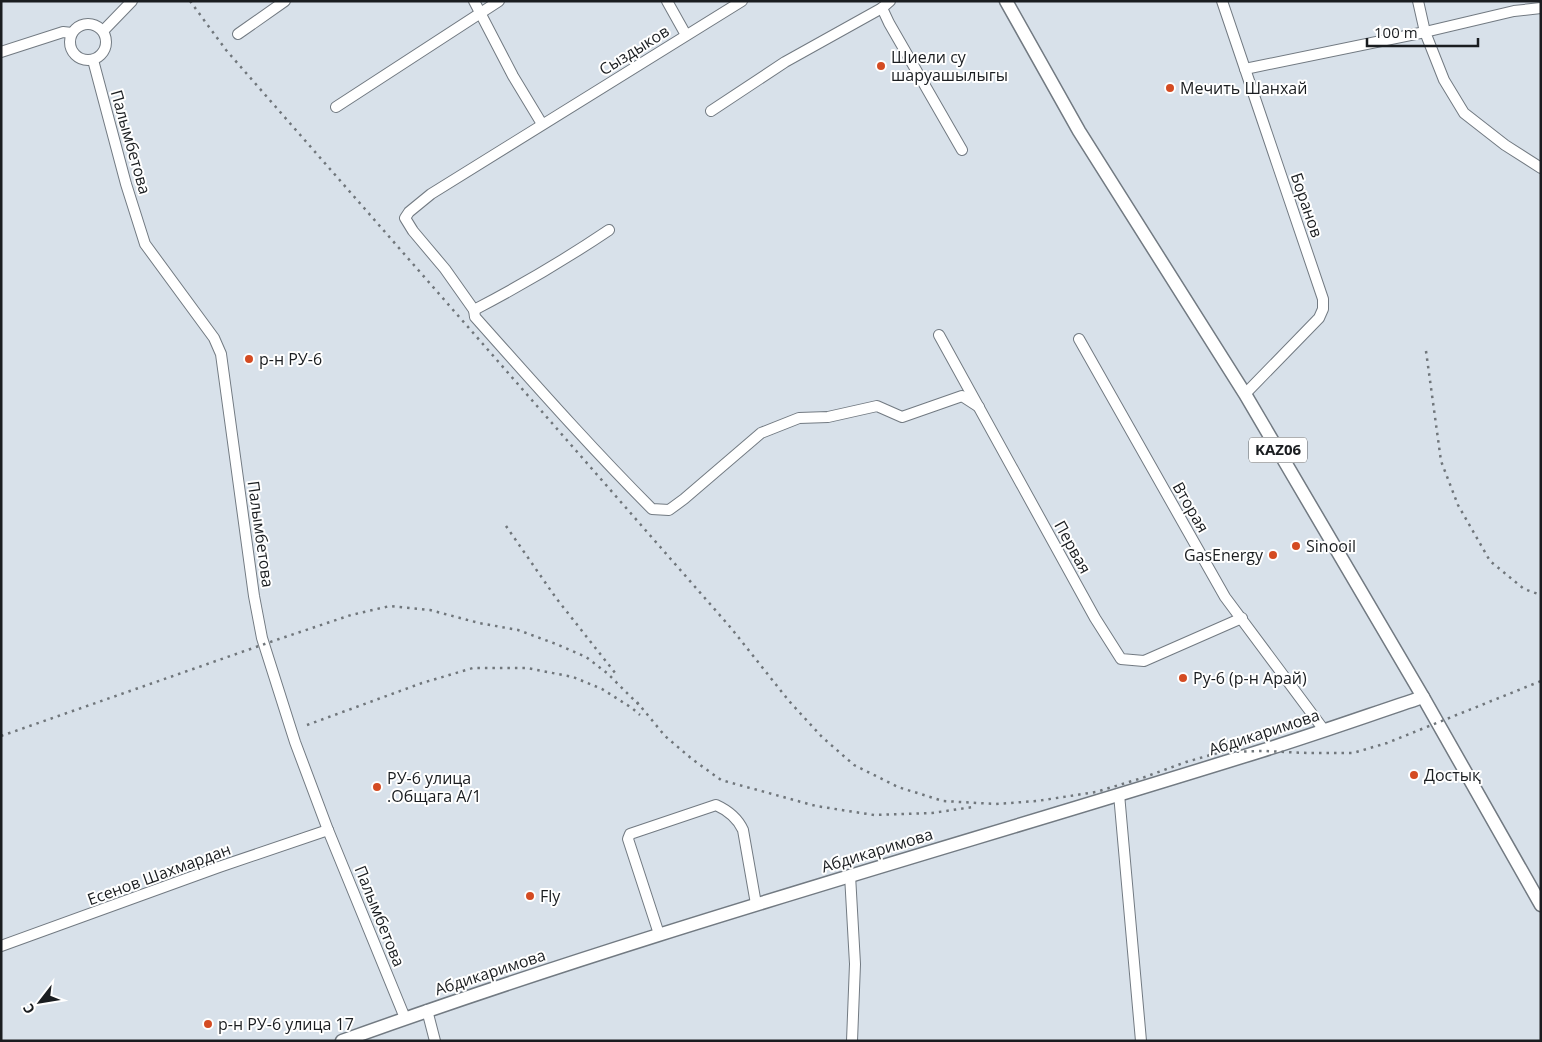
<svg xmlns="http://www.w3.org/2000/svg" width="1542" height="1042" font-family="'Open Sans',sans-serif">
	<rect width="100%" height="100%" fill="#d8e1ea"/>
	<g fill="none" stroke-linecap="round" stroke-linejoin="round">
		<g stroke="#727a82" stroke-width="12">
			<g id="minor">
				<path d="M474 1 513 76 542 124"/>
				<path d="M667 1 686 35"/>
				<path d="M890 1 882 8 889 23 962 150"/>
				<path d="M1222 1 1323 299V309L1319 318 1245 394"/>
				<path d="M1418 1 1425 32 1444 80 1464 113 1505 145 1541 168"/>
				<circle cx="88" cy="42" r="18"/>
				<path d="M103 31 132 1"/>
				<path d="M238 34 285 1"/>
				<path d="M1 52 63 32 72 33"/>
				<path d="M93 60 126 184 145 244 214 338 221 354 254 596 262 638 295 742 328 830 405 1018"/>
				<path d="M1245 69 1425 32 1514 11 1541 8"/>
				<path d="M336 107 499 1"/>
				<path d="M711 111 785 62 882 8"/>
				<path d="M609 230C566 259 520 286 474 310L445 269 413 231 405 218 409 212 431 194 742 1"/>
				<path d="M474 310 475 317C533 382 590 447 652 509L669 510 684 499 761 433 799 418 828 417 877 406 902 417 962 396 979 407"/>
				<path d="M939 335 1095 618 1121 659 1144 661 1242 618"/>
				<path d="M1079 339 1225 597 1324 730"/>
				<path d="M1119 794 1141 1041"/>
				<path d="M850 875 855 964 852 1041"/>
				<path d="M659 934 628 839 630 834 716 805C727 810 738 819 743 830L756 904"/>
				<path d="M1 946 219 867 328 830"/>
				<path d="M427 1010 435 1041"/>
			</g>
		</g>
		<g stroke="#727a82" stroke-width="15">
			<g id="major">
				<path d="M1006 1 1079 131 1245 394 1423 697 1541 905"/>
				<path d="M342 1041C645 932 954 847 1261 751 1316 734 1369 715 1423 697"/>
			</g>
		</g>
		<use href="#minor" stroke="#fff" stroke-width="10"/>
		<use href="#major" stroke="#fff" stroke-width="12"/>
		<g stroke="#70767b" stroke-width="2.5" stroke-dasharray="2.5 5" stroke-linecap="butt">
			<path d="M190 1 226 50 731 628 789 701 822 737 854 765 898 787 943 801 996 804 1037 801 1096 792 1142 778 1186 762 1221 752 1264 751 1307 753H1353L1387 743 1541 681"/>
			<path d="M1426 351 1441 461 1458 505 1490 561 1524 589 1541 595"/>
			<path d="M506 526 556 598 616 674"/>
			<path d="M637 702 665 736 692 759 721 780 816 806 874 815 932 813 973 807"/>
			<path d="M307 725 422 683 473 668H527L573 677 602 689 632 708 640 715"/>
			<path d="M1 736 279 639 351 615 390 606 430 610 479 623 518 630 556 644 586 657 607 673 642 708"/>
		</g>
	</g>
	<g fill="#d44b22" stroke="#fff" stroke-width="2">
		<circle cx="881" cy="66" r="5"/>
		<circle cx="1170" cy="88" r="5"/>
		<circle cx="249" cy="359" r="5"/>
		<circle cx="1296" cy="546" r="5"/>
		<circle cx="1273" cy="555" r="5"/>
		<circle cx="1183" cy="678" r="5"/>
		<circle cx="1414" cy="775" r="5"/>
		<circle cx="377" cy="787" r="5"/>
		<circle cx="530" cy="896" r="5"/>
		<circle cx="208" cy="1024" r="5"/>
	</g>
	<g text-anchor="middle" stroke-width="4" stroke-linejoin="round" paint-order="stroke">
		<rect fill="#fff" stroke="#5f6163" stroke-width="1" x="1249" y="437.5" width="58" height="25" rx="4"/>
		<g font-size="15" font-weight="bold" fill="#1a1d20">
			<text x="1278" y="455">KАZ06</text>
		</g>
		<g font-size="16" fill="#1a1d20" stroke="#fff">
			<text transform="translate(634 50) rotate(-32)" y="6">Сыздыков</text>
			<text transform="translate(131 142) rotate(74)" y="6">Палымбетова</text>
			<text transform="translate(1307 205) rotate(71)" y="6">Боранов</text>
			<text transform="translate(1191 507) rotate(60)" y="6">Вторая</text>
			<text transform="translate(261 534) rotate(82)" y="6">Палымбетова</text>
			<text transform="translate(1073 547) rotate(61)" y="6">Первая</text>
			<text transform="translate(1264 732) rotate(-18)" y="6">Абдикаримова</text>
			<text transform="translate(877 850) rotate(-17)" y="6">Абдикаримова</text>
			<text transform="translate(159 874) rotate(-20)" y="6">Есенов Шахмардан</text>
			<text transform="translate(380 916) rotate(68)" y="6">Палымбетова</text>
			<text transform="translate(490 972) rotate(-18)" y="6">Абдикаримова</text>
		</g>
		<g font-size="16" fill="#1a1d20" stroke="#fff" text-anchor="start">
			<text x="891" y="63">Шиели су<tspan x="891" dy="18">шаруашылыгы</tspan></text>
			<text x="1180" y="94">Мечить Шанхай</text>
			<text x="259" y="365">р-н РУ-6</text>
			<text x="1306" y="552">Sinooil</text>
			<text x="1263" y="561" text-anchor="end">GasEnergy</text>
			<text x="1193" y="684">Ру-6 (р-н Арай)</text>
			<text x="1424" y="781">Достық</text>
			<text x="387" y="784">РУ-6 улица<tspan x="387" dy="18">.Общага А/1</tspan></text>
			<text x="540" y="902">Fly</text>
			<text x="218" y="1030">р-н РУ-6 улица 17</text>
		</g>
	</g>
	<rect width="1542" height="1042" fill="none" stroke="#1a1d20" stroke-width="5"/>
	<g transform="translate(40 1002) rotate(239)" stroke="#ffffff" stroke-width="4" paint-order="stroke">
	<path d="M0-4L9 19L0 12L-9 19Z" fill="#1a1d20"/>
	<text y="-8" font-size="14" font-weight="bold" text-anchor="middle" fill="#1a1d20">С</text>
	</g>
	<path d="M1367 38v8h111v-8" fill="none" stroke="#1a1d20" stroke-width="2.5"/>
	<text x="1374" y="38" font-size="15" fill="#1a1d20" stroke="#ffffff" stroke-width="4" paint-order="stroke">100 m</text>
</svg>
